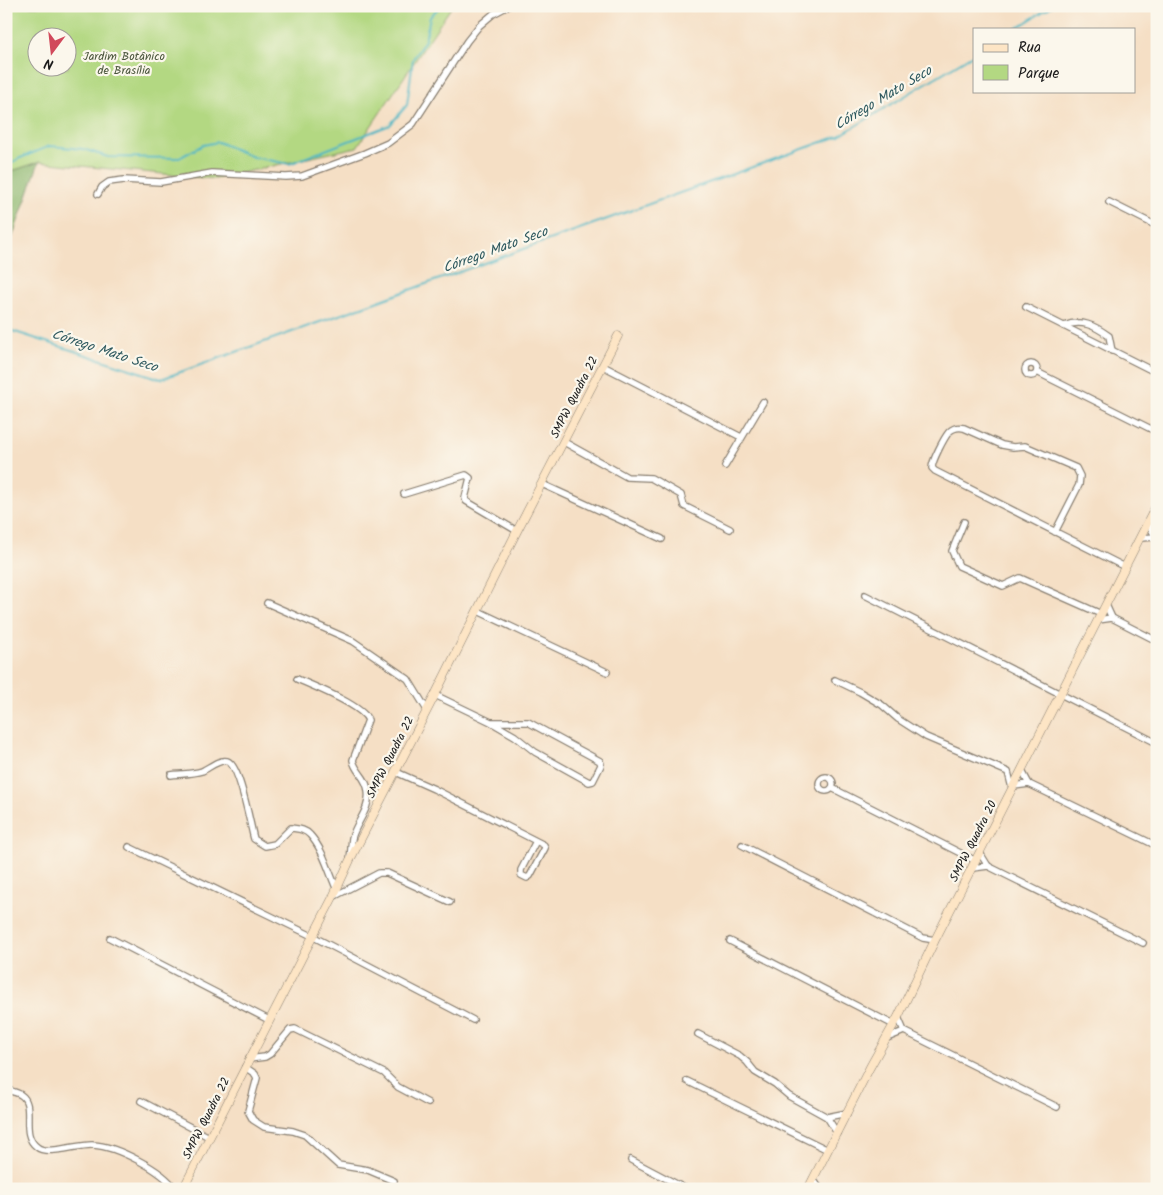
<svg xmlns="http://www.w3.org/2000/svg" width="1163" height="1195" font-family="Kalam,sans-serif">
	<rect width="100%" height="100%" fill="#fbf7ec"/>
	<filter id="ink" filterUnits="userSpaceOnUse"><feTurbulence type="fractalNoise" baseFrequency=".02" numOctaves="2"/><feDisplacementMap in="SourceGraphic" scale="10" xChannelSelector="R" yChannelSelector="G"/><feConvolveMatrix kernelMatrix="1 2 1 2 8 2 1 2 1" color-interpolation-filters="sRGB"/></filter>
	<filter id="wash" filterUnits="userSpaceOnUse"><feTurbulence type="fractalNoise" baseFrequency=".0096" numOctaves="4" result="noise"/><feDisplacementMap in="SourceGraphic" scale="20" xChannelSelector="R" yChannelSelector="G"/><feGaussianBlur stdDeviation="1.12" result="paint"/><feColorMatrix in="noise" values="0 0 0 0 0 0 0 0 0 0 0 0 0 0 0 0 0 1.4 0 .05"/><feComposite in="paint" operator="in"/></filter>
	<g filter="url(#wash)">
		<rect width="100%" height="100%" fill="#f5dfc5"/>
		<path fill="#b3d882" stroke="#687a4f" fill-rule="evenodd" d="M6 6H452L357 147 215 179 39 162 6 173ZM38 38H68V68H38Z"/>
		<path fill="#8eb870" stroke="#556a46" d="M39 162 6 255V173Z"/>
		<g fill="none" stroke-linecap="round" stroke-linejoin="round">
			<g stroke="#48b5c3" stroke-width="2">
				<path d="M1015 29 1052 6"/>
				<path d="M6 166 18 159 50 146 83 149 108 157 179 158 203 145 218 142 253 157 289 164 390 125 407 105 413 59 425 40 430 17 440 6"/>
				<path d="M6 329 161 379 839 136 974 54"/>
			</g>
		</g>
	</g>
	<g filter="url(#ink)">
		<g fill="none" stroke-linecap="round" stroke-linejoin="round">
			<g stroke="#887e70" stroke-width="8">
				<g id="street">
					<path d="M98 194 102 187 109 182 124 180 161 182 212 173 286 177 302 176 365 153 388 143 413 124 467 41 479 26 493 14 508 6"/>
					<path d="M1109 202 1157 226"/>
					<path d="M1026 307 1157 373"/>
					<path d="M1064 326C1081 319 1094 325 1109 336L1112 351"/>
					<circle cx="1031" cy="370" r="6"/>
					<path d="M603 366 741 437"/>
					<path d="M1037 372 1157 432"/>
					<path d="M564 442 627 477 651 478 681 495 684 506 730 529"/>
					<path d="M725 466 763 402"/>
					<path d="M542 484 662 539"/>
					<path d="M404 494 466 475 470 478 465 498 466 501 517 531"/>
					<path d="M964 522 952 551 959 566 1003 586 1020 578 1101 614"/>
					<path d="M1148 523 1155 536"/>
					<path d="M1055 532 1079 485 1080 476 1076 468 1025 446 1013 447 1002 445 964 428C959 427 953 428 949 432 944 438 932 461 932 468L935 471 1125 567"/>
					<path d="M1140 538 1157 537"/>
					<path d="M865 595 1157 743"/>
					<path d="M267 603 353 641 408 679 427 710"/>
					<path d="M1106 605 1112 618 1157 641"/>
					<path d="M478 611 607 672"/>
					<path d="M1098 620 1112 618"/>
					<path d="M297 679C313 686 362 705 368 720L353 760C355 772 367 777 368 791 371 809 356 822 352 838 351 845 351 852 350 858"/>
					<path d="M835 680 860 692 882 705 898 719 926 737 1008 772 1012 788"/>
					<path d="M435 695 491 722 515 736 535 752 589 782 593 781 601 765 600 761 528 722H491"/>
					<path d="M1022 771 1029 784"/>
					<path d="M396 772 434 789 544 845 545 848 530 876 527 878 521 875V870L536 841"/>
					<path d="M171 775C181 774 193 774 202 771 209 768 219 759 227 761 240 764 250 825 254 839L265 846 275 844 291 828C298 829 305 829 310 835 323 849 329 872 337 890"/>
					<circle cx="826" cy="784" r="7"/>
					<path d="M1014 786 1029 784 1157 846"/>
					<path d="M832 788 976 861"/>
					<path d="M742 845 923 938 935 940"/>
					<path d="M129 847 312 936 473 1020"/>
					<path d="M980 853 988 866 1143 943"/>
					<path d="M973 868 988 866"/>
					<path d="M333 897 379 873H387L450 902"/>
					<path d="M110 938 269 1020"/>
					<path d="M730 941 894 1025"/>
					<path d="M898 1017 904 1031 1057 1107"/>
					<path d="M698 1034 740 1056 747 1062 755 1072 775 1084 789 1096 827 1117 837 1133"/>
					<path d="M887 1038 904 1031"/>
					<path d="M249 1059 265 1057 270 1054 290 1030 295 1029 384 1073 398 1087 428 1103"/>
					<path d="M245 1067 255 1074 257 1078 248 1111 253 1120 264 1127 293 1131 305 1135 338 1165 368 1170 394 1181"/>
					<path d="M687 1081 828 1150"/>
					<path d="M6 1090C11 1091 17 1092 21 1095 36 1105 19 1134 37 1147 47 1156 78 1144 93 1145 116 1146 163 1170 175 1189"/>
					<path d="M141 1101 209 1137"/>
					<path d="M827 1117 847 1113"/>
					<path d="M631 1160 686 1189"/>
					<path d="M813 1179 820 1189"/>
				</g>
			</g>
			<g stroke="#887e70" stroke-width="9">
				<g id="secondary">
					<path d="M183 1189 333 897 350 860 435 695 517 531 618 336"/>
					<path d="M808 1189 870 1067 898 1017 935 940 1157 504"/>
				</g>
			</g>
			<use href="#street" stroke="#fff" stroke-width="5.5"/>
			<use href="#secondary" stroke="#fde5c5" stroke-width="8"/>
		</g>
	</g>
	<g text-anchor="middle" stroke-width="4.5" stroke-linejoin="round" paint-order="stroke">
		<g font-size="12" fill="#49543b" stroke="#fbf7ec">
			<text x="124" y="60">Jardim Botânico<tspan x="124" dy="14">de Brasília</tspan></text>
		</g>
		<g font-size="12" fill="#1c1c1c" stroke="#fbf7ec">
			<text transform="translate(574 397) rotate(-63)" y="4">SMPW Quadra 22</text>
			<text transform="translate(390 757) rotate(-63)" y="4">SMPW Quadra 22</text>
			<text transform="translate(973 841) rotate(-63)" y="4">SMPW Quadra 20</text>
			<text transform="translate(206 1118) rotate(-63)" y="4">SMPW Quadra 22</text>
		</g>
		<g font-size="14" font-style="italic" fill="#2e595f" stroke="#fbf7ec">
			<text transform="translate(883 97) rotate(-31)" y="5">Córrego Mato Seco</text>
			<text transform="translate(495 249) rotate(-20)" y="5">Córrego Mato Seco</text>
			<text transform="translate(105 350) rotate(18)" y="5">Córrego Mato Seco</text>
		</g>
	</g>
	<rect width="1163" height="1195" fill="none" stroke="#fbf7ec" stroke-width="25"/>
	<rect x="973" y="28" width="162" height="65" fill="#fbf7ec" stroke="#a29f99"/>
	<rect x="983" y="44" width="25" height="8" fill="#fde5c5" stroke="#a29f99"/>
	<text x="1018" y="52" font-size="15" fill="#1c1c1c">Rua</text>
	<rect x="983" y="65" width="25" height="15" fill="#b3d882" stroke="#a29f99"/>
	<text x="1018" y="78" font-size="15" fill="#1c1c1c">Parque</text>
	<g transform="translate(52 52) rotate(195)"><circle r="24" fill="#fbf7ec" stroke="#a29f99"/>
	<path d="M0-4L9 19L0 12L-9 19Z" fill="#d1495b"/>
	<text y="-8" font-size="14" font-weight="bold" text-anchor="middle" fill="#1c1c1c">N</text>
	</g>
</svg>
